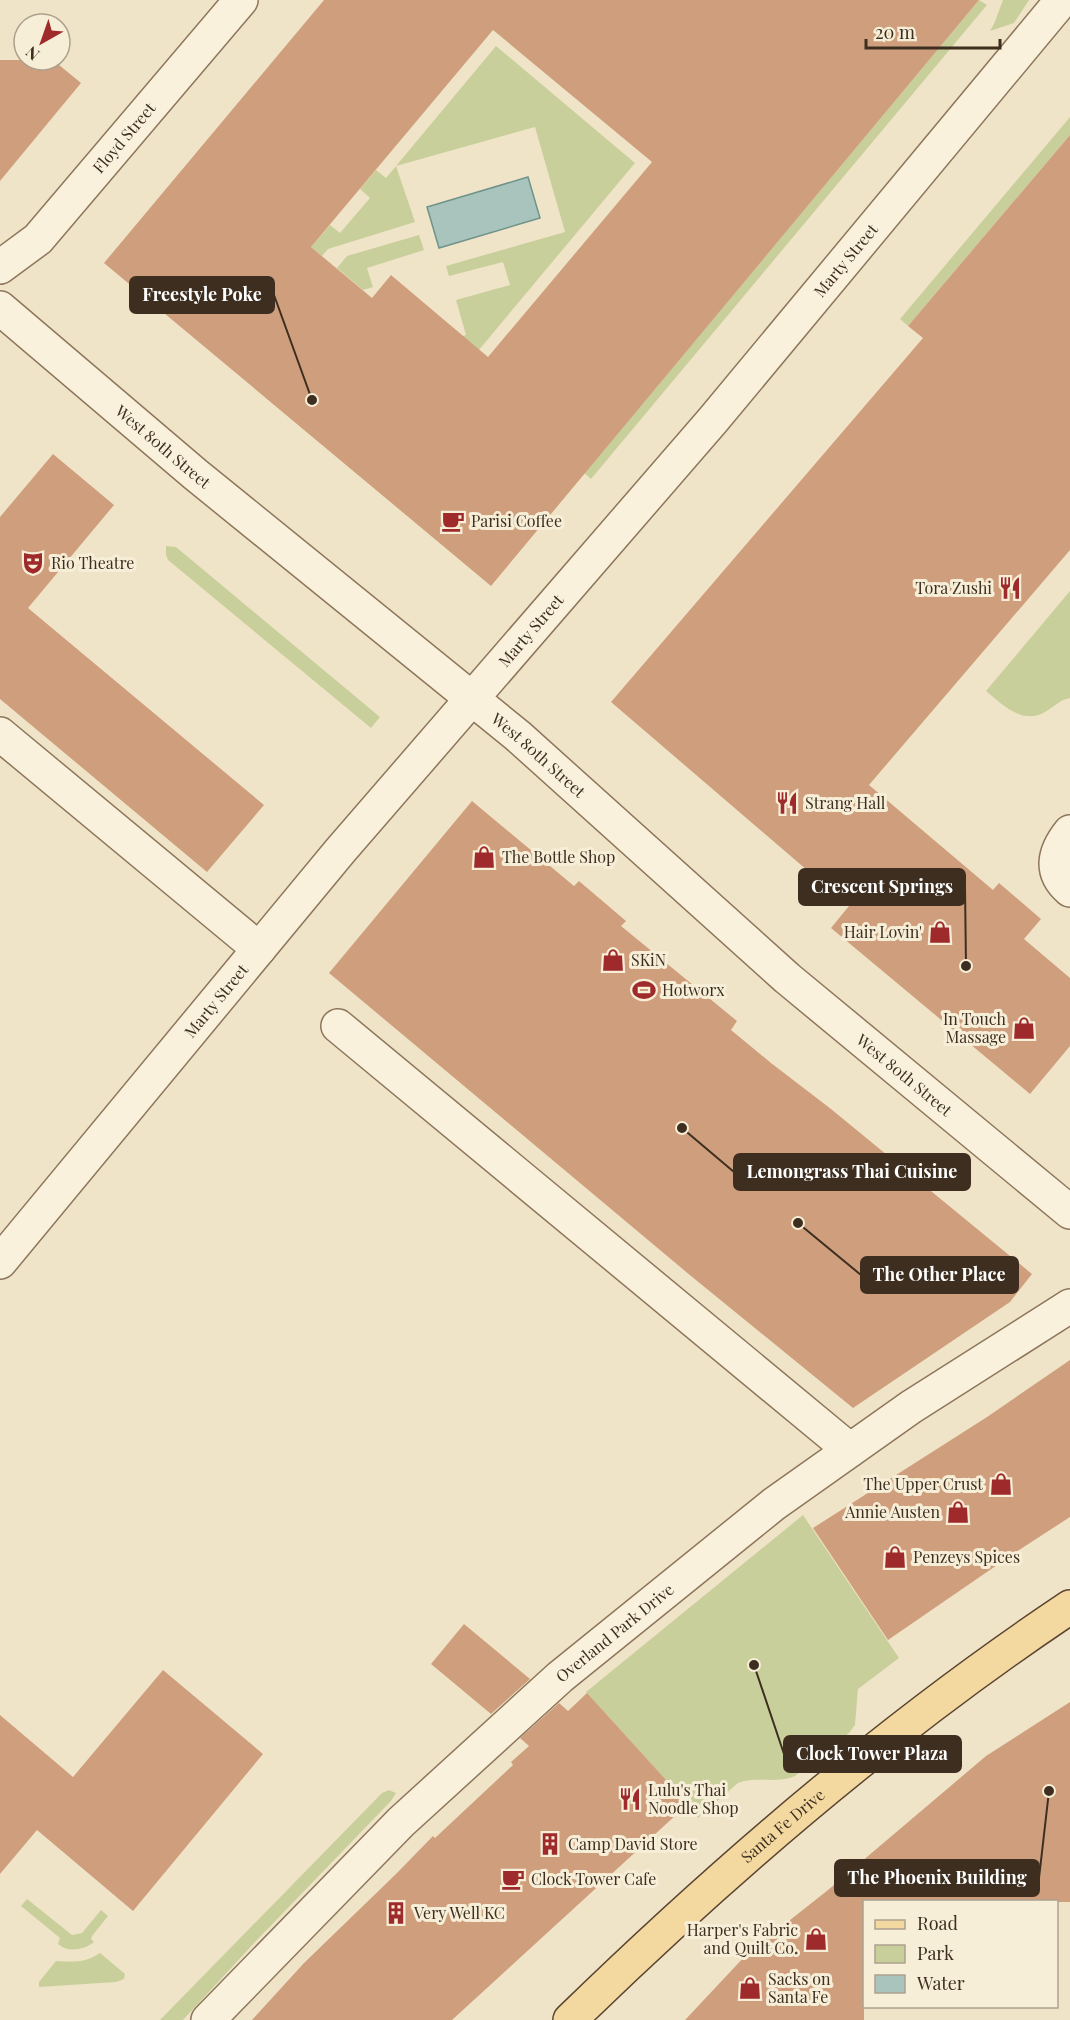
<svg xmlns="http://www.w3.org/2000/svg" width="1070" height="2020" font-family="'Playfair Display',serif">
	<rect width="100%" height="100%" fill="#f0e4c8"/>
	<g fill="#c9cf9b">
		<path d="M979 0 987 5 591 479 584 473Z"/>
		<path d="M1003 0H1029L1014 23 990 31 994 24Z"/>
		<path d="M496 46 635 163 468 363 455 338 466 335 456 300 510 285 503 262 449 276 446 266 565 232 535 127 396 166 415 222 328 249 322 256 311 247 330 225 340 233 370 198 360 189 376 170 386 178Z"/>
		<path d="M1070 117V135L908 326 900 319Z"/>
		<path d="M419 235 424 250 367 268 373 287 363 290 337 268 347 256Z"/>
		<path d="M166 546 176 547 380 717 371 728 168 560 166 555Z"/>
		<path d="M1070 591V698C1059 700 1054 707 1045 712 1022 725 1003 705 986 691Z"/>
		<path d="M803 1515 899 1658 858 1689 855 1725 849 1733 795 1776C777 1784 756 1776 738 1783L698 1818 688 1804 586 1692Z"/>
		<path d="M389 1790 396 1793 391 1801 256 1941 183 2020H160L382 1793Z"/>
		<path d="M27 1899 72 1935 82 1933 101 1910 108 1916 92 1936 91 1939 94 1942C84 1950 68 1953 58 1944L60 1938 21 1906Z"/>
		<path d="M100 1953 125 1974 124 1979 116 1982 39 1987V1982L56 1961C72 1962 86 1963 100 1953Z"/>
	</g>
	<path fill="#a9c4bc" stroke="#6f938a" stroke-width="1.5" d="M528 177 540 218 439 248 427 207Z"/>
	<g fill="#cf9f7d" fill-rule="evenodd">
		<path d="M324 0H979L491 586 104 263ZM493 30 652 162 488 357 391 275 372 298 311 247Z"/>
		<path d="M0 60H53L81 83 0 181Z"/>
		<path d="M1070 135V550L869 785 993 890 999 883 1041 919 1024 939 1070 978V1046L1030 1094 831 928 849 906 611 702 923 338 908 326Z"/>
		<path d="M53 454 114 505 28 608 264 805 207 872 0 699V517Z"/>
		<path d="M472 801 574 886 579 881 626 921 621 926 737 1021 731 1030 771 1063 831 1109 1032 1274 1010 1302 853 1408 691 1276 329 973Z"/>
		<path d="M1070 1360V1517L1016 1552 888 1640 813 1528 987 1417Z"/>
		<path d="M464 1624 530 1679 491 1714 431 1664Z"/>
		<path d="M163 1670 263 1754 133 1911 37 1830 0 1874V1715L73 1777Z"/>
		<path d="M587 1693 688 1804 452 2020H252L304 1963 396 1874 433 1836 435 1838 513 1765 511 1762 529 1746 520 1738 559 1703 568 1711Z"/>
		<path d="M1070 1702V1902H864V2020H685L746 1955 828 1890 986 1756Z"/>
	</g>
	<g fill="none" stroke-linecap="round" stroke-linejoin="round">
		<g stroke="#8d765c" stroke-width="36">
			<g id="minor">
				<path id="s1" d="M0 267 38 239 241 0"/>
				<path id="s2" d="M0 308 195 474 518 736 787 978 1070 1212"/>
				<path d="M0 734 259 949"/>
				<path d="M1070 832C1054 852 1049 872 1070 890"/>
				<path d="M338 1026 850 1450"/>
				<path id="s3" d="M0 1262 340 851 713 420 1062 0"/>
				<path id="s4" d="M208 2020 401 1822 560 1677 774 1504 911 1407 1070 1306"/>
			</g>
		</g>
		<g stroke="#5b4430" stroke-width="36">
			<g id="major">
				<path id="s5" d="M570 2020C725 1869 890 1727 1070 1607"/>
			</g>
		</g>
		<use href="#minor" stroke="#faf1dc" stroke-width="33"/>
		<use href="#major" stroke="#f3d9a0" stroke-width="33"/>
	</g>
	<defs>
		<g id="cafe-bare" transform="scale(1.8)"><path d="M-5.5-4.5H6V0H3Q3 3.5 0 3.5H-2.5Q-5.5 3.5-5.5 0ZM3-3.2v2h1.7v-2ZM-6 4.5H4V6H-6Z" fill="#9e2a2b" stroke="#f7eed8" stroke-width="2.5" paint-order="stroke"/></g>
		<g id="theatre-bare" transform="scale(1.8)"><path d="M-5-5.5Q0-4 5-5.5V0Q5 5 0 6Q-5 5-5 0ZM-3.3-2.5H-1v1.5H-3.3ZM1-2.5H3.3v1.5H1ZM-2.8 1Q0 5.5 2.8 1Z" fill="#9e2a2b" stroke="#f7eed8" stroke-width="2.5" paint-order="stroke"/></g>
		<g id="restaurant-bare" transform="scale(1.8)"><path d="M-5-6h1v4h1v-4h1v4h1v-4h1v5L-1.5 .5V6h-2V.5L-5-1ZM5-6V6H3V1.5H1.5Q1.5-4 5-6Z" fill="#9e2a2b" stroke="#f7eed8" stroke-width="2.5" paint-order="stroke"/></g>
		<g id="shop-bare" transform="scale(1.8)"><path d="M-5-2.5h2.3a2.7 3.5 0 0 1 5.4 0H5L5.5 6h-11ZM-1.5-2.5h3a1.5 2.3 0 0 0-3 0Z" fill="#9e2a2b" stroke="#f7eed8" stroke-width="2.5" paint-order="stroke"/></g>
		<g id="stadium-bare" transform="scale(1.8)"><path d="M0-5a6.5 5 0 1 0 0 10a6.5 5 0 1 0 0-10ZM-3.5-1.8h7v3.6h-7Z" fill="#9e2a2b" stroke="#f7eed8" stroke-width="2.5" paint-order="stroke"/></g>
		<g id="building-bare" transform="scale(1.8)"><path d="M-4-6H4V6H1V3H-1V6H-4ZM-2.5-4.3h1.7v1.8h-1.7ZM.8-4.3h1.7v1.8H.8ZM-2.5-1h1.7V.8h-1.7ZM.8-1h1.7V.8H.8Z" fill="#9e2a2b" stroke="#f7eed8" stroke-width="2.5" paint-order="stroke"/></g>
	</defs>
	<g fill-rule="evenodd">
		<use href="#cafe-bare" x="453" y="521"/>
		<use href="#theatre-bare" x="33" y="563"/>
		<use href="#restaurant-bare" x="1010" y="588"/>
		<use href="#restaurant-bare" x="787" y="803"/>
		<use href="#shop-bare" x="484" y="857"/>
		<use href="#shop-bare" x="940" y="932"/>
		<use href="#shop-bare" x="613" y="960"/>
		<use href="#stadium-bare" x="644" y="990"/>
		<use href="#shop-bare" x="1024" y="1028"/>
		<use href="#shop-bare" x="1001" y="1484"/>
		<use href="#shop-bare" x="958" y="1512"/>
		<use href="#shop-bare" x="895" y="1557"/>
		<use href="#restaurant-bare" x="630" y="1799"/>
		<use href="#building-bare" x="550" y="1844"/>
		<use href="#cafe-bare" x="513" y="1879"/>
		<use href="#building-bare" x="396" y="1913"/>
		<use href="#shop-bare" x="816" y="1939"/>
		<use href="#shop-bare" x="750" y="1988"/>
	</g>
	<g text-anchor="middle" stroke-width="6" stroke-linejoin="round" paint-order="stroke">
		<g font-size="16" fill="#3d2e20" stroke="#f7eed8">
			<text dy="6" stroke="none"><textPath href="#s1" startOffset="180">Floyd Street</textPath></text>
			<text dy="6" stroke="none"><textPath href="#s3" startOffset="1311">Marty Street</textPath></text>
			<text dy="6" stroke="none"><textPath href="#s2" startOffset="214">West 80th Street</textPath></text>
			<text dy="6" stroke="none"><textPath href="#s3" startOffset="825">Marty Street</textPath></text>
			<text dy="6" stroke="none"><textPath href="#s2" startOffset="700">West 80th Street</textPath></text>
			<text dy="6" stroke="none"><textPath href="#s3" startOffset="339">Marty Street</textPath></text>
			<text dy="6" stroke="none"><textPath href="#s2" startOffset="1186">West 80th Street</textPath></text>
			<text dy="6" stroke="none"><textPath href="#s4" startOffset="562">Overland Park Drive</textPath></text>
			<text dy="6" stroke="none"><textPath href="#s5" startOffset="288">Santa Fe Drive</textPath></text>
		</g>
		<g font-size="16" fill="#3d2e20" stroke="#f7eed8" text-anchor="start">
			<text x="471" y="527">Parisi Coffee</text>
			<text x="51" y="569">Rio Theatre</text>
			<text x="992" y="594" text-anchor="end">Tora Zushi</text>
			<text x="805" y="809">Strang Hall</text>
			<text x="502" y="863">The Bottle Shop</text>
			<text x="922" y="938" text-anchor="end">Hair Lovin'</text>
			<text x="631" y="966">SKiN</text>
			<text x="662" y="996">Hotworx</text>
			<text x="1006" y="1025" text-anchor="end">In Touch<tspan x="1006" dy="18">Massage</tspan></text>
			<text x="983" y="1490" text-anchor="end">The Upper Crust</text>
			<text x="940" y="1518" text-anchor="end">Annie Austen</text>
			<text x="913" y="1563">Penzeys Spices</text>
			<text x="648" y="1796">Lulu's Thai<tspan x="648" dy="18">Noodle Shop</tspan></text>
			<text x="568" y="1850">Camp David Store</text>
			<text x="531" y="1885">Clock Tower Cafe</text>
			<text x="414" y="1919">Very Well KC</text>
			<text x="798" y="1936" text-anchor="end">Harper's Fabric<tspan x="798" dy="18">and Quilt Co.</tspan></text>
			<text x="768" y="1985">Sacks on<tspan x="768" dy="18">Santa Fe</tspan></text>
		</g>
	</g>
	<path fill="none" stroke="#3d2e20" stroke-width="2" d="M312 400L274 295M966 966L965 887M682 1128L734 1172M798 1223L861 1275M754 1665L784 1754M1049 1791L1039 1878"/>
	<g fill="#3d2e20" stroke="#f7eed8" stroke-width="2">
		<circle cx="312" cy="400" r="6"/>
		<circle cx="966" cy="966" r="6"/>
		<circle cx="682" cy="1128" r="6"/>
		<circle cx="798" cy="1223" r="6"/>
		<circle cx="754" cy="1665" r="6"/>
		<circle cx="1049" cy="1791" r="6"/>
	</g>
	<g fill="#3d2e20" stroke="#3d2e20" stroke-width="2">
		<rect x="130" y="277" width="144" height="36" rx="6"/>
		<rect x="799" y="869" width="166" height="36" rx="6"/>
		<rect x="734" y="1154" width="236" height="36" rx="6"/>
		<rect x="861" y="1257" width="157" height="36" rx="6"/>
		<rect x="784" y="1736" width="177" height="36" rx="6"/>
		<rect x="835" y="1860" width="204" height="36" rx="6"/>
	</g>
	<g font-size="18" text-anchor="middle" font-weight="bold" fill="#fff">
		<text x="202" y="301">Freestyle Poke</text>
		<text x="882" y="893">Crescent Springs</text>
		<text x="852" y="1178">Lemongrass Thai Cuisine</text>
		<text x="939" y="1281">The Other Place</text>
		<text x="872" y="1760">Clock Tower Plaza</text>
		<text x="937" y="1884">The Phoenix Building</text>
	</g>
	<rect x="863" y="1900" width="195" height="108" fill="#f7eed8" stroke="#ada18e" stroke-width="1.5"/>
	<rect x="875" y="1920" width="30" height="9" fill="#f3d9a0" stroke="#ada18e" stroke-width="1.5"/>
	<text x="917" y="1930" font-size="18" fill="#3d2e20">Road</text>
	<rect x="875" y="1945" width="30" height="18" fill="#c9cf9b" stroke="#ada18e" stroke-width="1.5"/>
	<text x="917" y="1960" font-size="18" fill="#3d2e20">Park</text>
	<rect x="875" y="1975" width="30" height="18" fill="#a9c4bc" stroke="#ada18e" stroke-width="1.5"/>
	<text x="917" y="1990" font-size="18" fill="#3d2e20">Water</text>
	<g transform="translate(42 42) rotate(220)"><circle r="28" fill="#f7eed8" stroke="#ada18e" stroke-width="1.5"/>
	<path d="M0-4.5L10 22L0 15L-10 22Z" fill="#9e2a2b"/>
	<text y="-9" font-size="16" font-weight="bold" text-anchor="middle" fill="#3d2e20">N</text>
	</g>
	<path d="M866 39v9h134v-9" fill="none" stroke="#3d2e20" stroke-width="3"/>
	<text x="875" y="39" font-size="18" fill="#3d2e20" stroke="#f7eed8" stroke-width="4.5" paint-order="stroke">20 m</text>
</svg>
